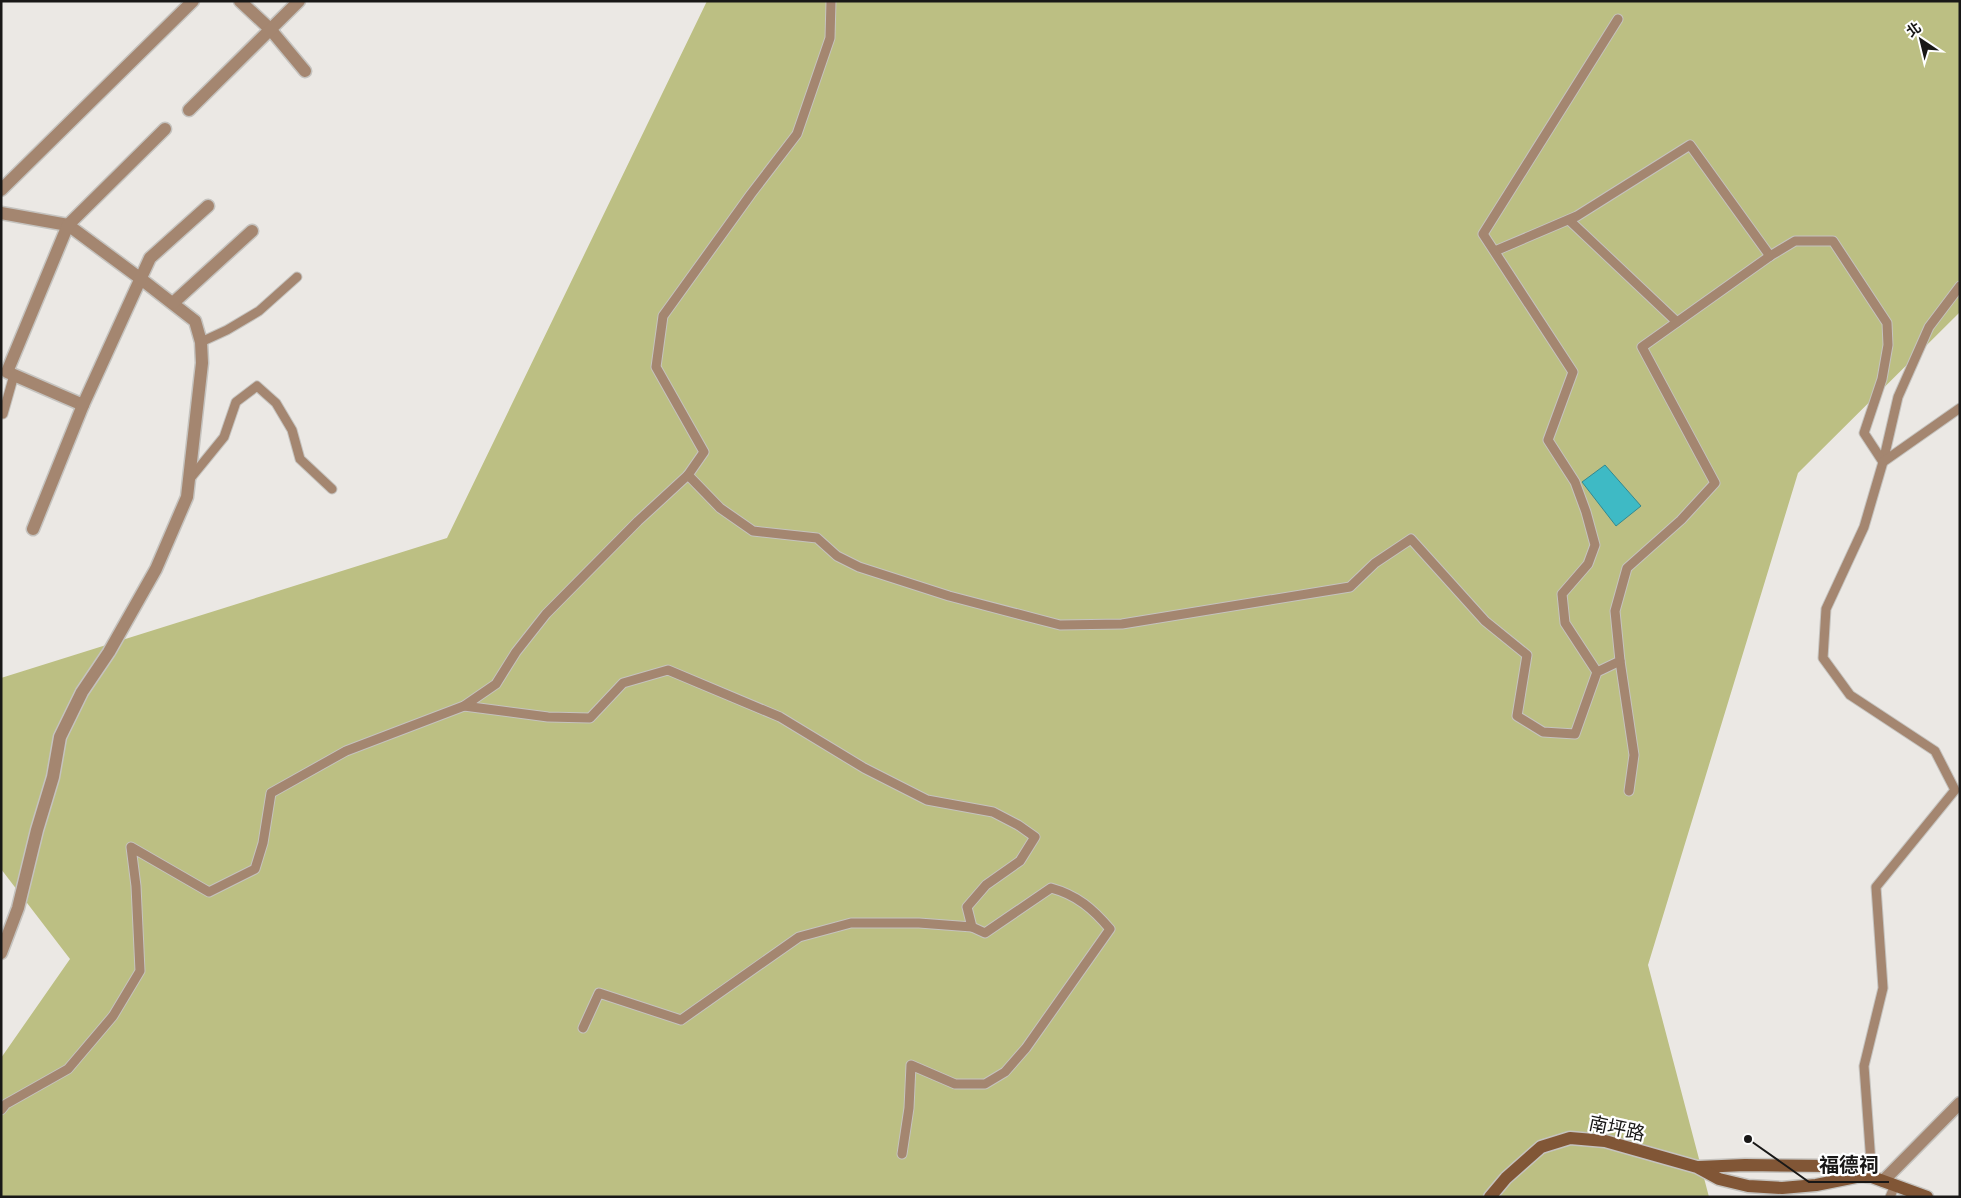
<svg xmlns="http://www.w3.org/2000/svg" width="1961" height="1198" font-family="Mulish,'Noto Sans TC',sans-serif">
	<rect width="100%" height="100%" fill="#ebe8e4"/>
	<path fill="#bcbf83" d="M707 1H1960V312L1798 473 1648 965 1709 1197H1V1058L70 959 1 869V678L447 538Z"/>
	<path fill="#3ebac5" stroke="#338991" d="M1605 465 1641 506 1616 526 1582 482Z"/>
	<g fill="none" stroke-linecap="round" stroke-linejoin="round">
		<g stroke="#c5c3bf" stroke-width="11">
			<g id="lane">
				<path d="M1569 220 1677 322"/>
				<path d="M1495 251 1577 216 1690 145 1770 256"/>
				<path d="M201 342 227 330 259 311 297 277"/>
				<path d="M3 414 14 375"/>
				<path d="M1883 462 1898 397 1929 327 1960 286"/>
				<path d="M688 475 704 452 656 367 663 316 751 194 797 134 830 38 831 1"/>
				<path d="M189 480 224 437 236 402 257 386 276 403 292 430 300 459 332 489"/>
				<path d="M1620 661 1634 755 1629 791"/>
				<path d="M1597 672 1565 623 1562 594 1588 564 1595 545 1586 512 1575 482 1548 440 1573 372 1483 234 1618 19"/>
				<path d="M464 706 548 717 590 718 623 683 668 670 780 717 864 768 927 800 993 812 1018 825 1035 837 1020 861 986 885 967 907 972 927 985 933 1051 888C1077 895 1093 909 1110 929L1026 1048 1005 1072 985 1084H955L911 1065 909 1108 902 1154"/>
				<path d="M583 1028 599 993 681 1020 799 937 851 923H919L972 927"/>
				<path d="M1 1110 6 1104 68 1069 113 1016 140 971 136 886 131 847 209 892 255 869 263 843 271 793 346 751 464 706 496 684 516 652 546 614 638 521 688 475 720 508 753 531 817 538 837 556 859 567 949 596 1060 625 1122 624 1350 587 1375 563 1411 539 1485 621 1527 655 1517 716 1543 732 1575 734 1597 672 1620 661 1615 611 1627 568 1681 520 1715 483 1642 347 1770 256 1795 241H1833L1887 323 1888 345 1882 379 1864 433 1883 462"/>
				<path d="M1872 1177 1864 1066 1883 988 1876 887 1955 790 1935 751 1850 695 1823 658 1826 609 1864 527 1883 462 1960 408"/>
				<path d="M1890 1197 1895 1185"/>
			</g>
		</g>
		<g stroke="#c5c3bf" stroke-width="15">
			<g id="street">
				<path d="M240 1 270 29 305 71"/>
				<path d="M189 110 299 1"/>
				<path d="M1 190 193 1"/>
				<path d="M1 213 68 225 141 279 195 321 201 342 202 363 187 497 156 569 109 652 82 692 60 737 53 777 37 830 18 908 1 953"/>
				<path d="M173 303 252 231"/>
				<path d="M83 405 7 372 68 225 165 129"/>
				<path d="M33 529 83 405 150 258 208 206"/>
				<path d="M1883 1181 1960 1103"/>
			</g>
		</g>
		<g stroke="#c5c3bf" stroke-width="15">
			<g id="secondary">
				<path d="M1699 1167 1745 1165 1832 1166 1861 1176 1872 1177 1927 1197"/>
				<path d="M1490 1197 1506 1178 1541 1147 1570 1138 1605 1141 1697 1167 1719 1179 1748 1186 1782 1188 1816 1185 1861 1176"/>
			</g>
		</g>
		<use href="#lane" stroke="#a48670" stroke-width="9"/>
		<use href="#street" stroke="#a48670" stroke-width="12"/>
		<use href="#secondary" stroke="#815636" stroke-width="12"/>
	</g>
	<g text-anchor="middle" stroke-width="4.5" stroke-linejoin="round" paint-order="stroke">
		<g font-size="19" fill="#191817" stroke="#fff">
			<text transform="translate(1617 1128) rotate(12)" y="7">南坪路</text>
		</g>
	</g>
	<path fill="none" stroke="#191817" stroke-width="2" d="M1748 1139L1809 1182H1889"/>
	<circle fill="#191817" stroke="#fff" stroke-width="2" cx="1748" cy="1139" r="5"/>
	<g font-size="20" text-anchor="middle" font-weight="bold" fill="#191817" stroke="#fff" stroke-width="4.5" stroke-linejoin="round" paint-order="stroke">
		<text x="1849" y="1172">福德祠</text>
	</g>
	<rect width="1961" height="1198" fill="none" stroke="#191817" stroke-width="5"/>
	<g transform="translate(1921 40) rotate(325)" stroke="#ffffff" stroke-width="4" paint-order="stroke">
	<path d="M0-4L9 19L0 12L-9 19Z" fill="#191817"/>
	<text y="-8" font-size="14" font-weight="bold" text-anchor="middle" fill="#191817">北</text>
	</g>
</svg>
